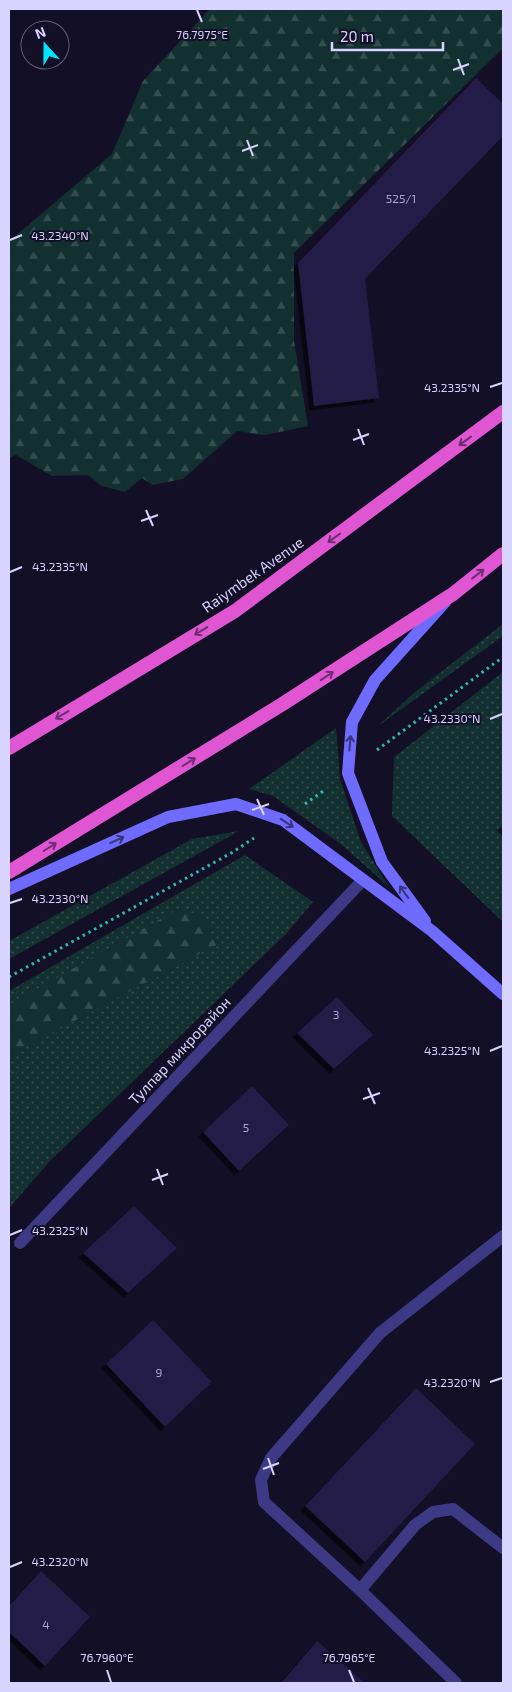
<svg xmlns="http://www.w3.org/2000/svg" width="512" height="1692" font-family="'Exo 2',sans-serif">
	<defs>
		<pattern id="grass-dots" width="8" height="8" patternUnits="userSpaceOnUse" patternTransform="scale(1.25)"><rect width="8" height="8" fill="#12302f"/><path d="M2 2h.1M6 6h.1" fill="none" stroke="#344d4e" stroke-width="1.8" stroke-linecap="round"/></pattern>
		<pattern id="forest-firs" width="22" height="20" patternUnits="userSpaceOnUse" patternTransform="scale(1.25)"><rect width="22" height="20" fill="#12302f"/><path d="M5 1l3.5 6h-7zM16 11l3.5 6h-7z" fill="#344d4e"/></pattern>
		<filter id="shadow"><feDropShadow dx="-4.5" dy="4.5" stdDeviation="0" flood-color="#0009"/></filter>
	</defs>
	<rect width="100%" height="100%" fill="#130f26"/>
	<g fill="url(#grass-dots)">
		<path d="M503 624V636L378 726 415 692Z"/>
		<path d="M503 672V826L497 830 503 837V922L392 816 394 757Z"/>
		<path d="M336 728 340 779 361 842 389 887 342 845 273 796 249 789Z"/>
		<path d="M239 831 9 959V941L192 839Z"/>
		<path d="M245 855 313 902 286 934 49 1162 11 1206H9V991Z"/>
	</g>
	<g fill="url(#forest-firs)">
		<path d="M210 9H503V48L294 253V341L308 426 265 435 237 431 183 479 152 485 142 478 125 492 102 486 88 475 52 476 16 455 9 458V243L14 237 112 154 143 81Z"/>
		<path d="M178 909 204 916 216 945 9 1056V1005Z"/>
	</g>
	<g fill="#241b47" filter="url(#shadow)">
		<path d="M476 78 503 104V136L365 279 379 398 314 406 298 263Z"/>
		<path d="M337 997 373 1035 334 1069 297 1033Z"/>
		<path d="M252 1086 289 1125 239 1171 203 1132Z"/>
		<path d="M134 1206 177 1248 128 1293 83 1253Z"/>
		<path d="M153 1320 212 1382 165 1427 106 1364Z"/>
		<path d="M416 1388 475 1444 365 1562 305 1506Z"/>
		<path d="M41 1571 90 1617 45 1666 9 1632V1606Z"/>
		<path d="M317 1641 365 1683H281Z"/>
	</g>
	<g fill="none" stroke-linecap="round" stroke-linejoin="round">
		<g stroke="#2fb8b0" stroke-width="3" stroke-dasharray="2.5 4" stroke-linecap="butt">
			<path d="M377 750 503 657"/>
			<path d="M305 804 326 789"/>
			<path d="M9 977 233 852 254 838"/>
		</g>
		<g stroke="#3d3a85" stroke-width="12">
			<path d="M20 1243 363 880"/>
			<path d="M360 1590 415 1525 433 1512 453 1509 503 1548"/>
			<path d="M456 1683 360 1590 264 1502 261 1480 271 1458 380 1333 503 1236"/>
		</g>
		<g stroke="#6f6bff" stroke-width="12">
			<path d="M9 889 168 817 236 804 283 820 432 931 503 994"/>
			<path d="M425 921 382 862 348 773 352 722 375 680 445 602"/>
		</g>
		<g stroke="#e055d1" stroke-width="14">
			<path d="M9 748 235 611 503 412"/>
			<path d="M9 872 281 705 453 594 503 554"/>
		</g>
	</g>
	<defs><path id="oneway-shaft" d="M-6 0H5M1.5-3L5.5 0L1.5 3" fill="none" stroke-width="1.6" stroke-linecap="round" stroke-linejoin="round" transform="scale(1.25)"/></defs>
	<g stroke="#6f2e73">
		<use href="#oneway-shaft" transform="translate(465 441) rotate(144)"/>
		<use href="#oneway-shaft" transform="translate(334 538) rotate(144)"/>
		<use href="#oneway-shaft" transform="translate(478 574) rotate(-38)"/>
		<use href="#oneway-shaft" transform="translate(201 631) rotate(149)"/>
		<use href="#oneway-shaft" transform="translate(327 676) rotate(-33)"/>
		<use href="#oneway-shaft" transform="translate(62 715) rotate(149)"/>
		<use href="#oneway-shaft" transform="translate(189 762) rotate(-32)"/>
		<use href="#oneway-shaft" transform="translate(50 847) rotate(-32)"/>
	</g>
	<g stroke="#38347d">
		<use href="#oneway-shaft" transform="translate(350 743) rotate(-85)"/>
		<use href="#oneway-shaft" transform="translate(287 823) rotate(33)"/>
		<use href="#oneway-shaft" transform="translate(117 840) rotate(-24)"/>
		<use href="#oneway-shaft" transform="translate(404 892) rotate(-126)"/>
	</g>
	<path fill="none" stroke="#d9d4ff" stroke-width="2" d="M197 10 202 22M458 59 464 75M453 70 469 64M247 140 253 156M242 151 258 145M10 240 22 235M490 387 502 383M358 429 364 445M353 440 369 434M146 510 153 526M141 521 158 515M10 572 22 567M490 719 502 714M257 799 264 815M252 810 269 804M10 903 22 899M490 1051 502 1046M368 1088 375 1104M363 1099 380 1093M157 1169 163 1185M152 1180 168 1174M10 1235 22 1230M490 1382 502 1378M268 1458 274 1475M263 1469 279 1463M10 1567 22 1562M107 1670 111 1682M349 1670 354 1682"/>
	<g text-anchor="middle" stroke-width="4" stroke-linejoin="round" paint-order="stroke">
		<g font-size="12" fill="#aca6d1">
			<text x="401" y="203">525/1</text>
			<text x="336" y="1019">3</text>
			<text x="246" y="1132">5</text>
			<text x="159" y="1377">9</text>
			<text x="46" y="1629">4</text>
		</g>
		<g font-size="15" fill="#d9d4ff" stroke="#130f26">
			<text transform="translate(253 575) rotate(-35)" y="5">Raiymbek Avenue</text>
			<text transform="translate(180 1051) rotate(-47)" y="5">Тулпар микрорайон</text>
		</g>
	</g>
	<g font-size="12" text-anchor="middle" fill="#d9d4ff" stroke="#130f26" stroke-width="4" stroke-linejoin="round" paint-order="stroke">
		<text x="202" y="39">76.7975°E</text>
		<text x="60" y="240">43.2340°N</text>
		<text x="452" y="392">43.2335°N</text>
		<text x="60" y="571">43.2335°N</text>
		<text x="452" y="723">43.2330°N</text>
		<text x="60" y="903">43.2330°N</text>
		<text x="452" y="1055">43.2325°N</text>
		<text x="60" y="1235">43.2325°N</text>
		<text x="452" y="1387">43.2320°N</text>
		<text x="60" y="1566">43.2320°N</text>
		<text x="107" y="1662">76.7960°E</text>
		<text x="349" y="1662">76.7965°E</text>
	</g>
	<rect width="512" height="1692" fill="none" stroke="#d9d4ff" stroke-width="20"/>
	<g transform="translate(45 45) rotate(339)"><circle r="24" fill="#130f26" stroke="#625e7d"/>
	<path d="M0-4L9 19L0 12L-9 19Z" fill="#00e5ff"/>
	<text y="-8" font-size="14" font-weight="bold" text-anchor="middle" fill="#d9d4ff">N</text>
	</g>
	<path d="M332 42v8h111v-8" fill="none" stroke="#d9d4ff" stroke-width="2.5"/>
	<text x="340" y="42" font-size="15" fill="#d9d4ff" stroke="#130f26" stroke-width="4" paint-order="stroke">20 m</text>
</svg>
